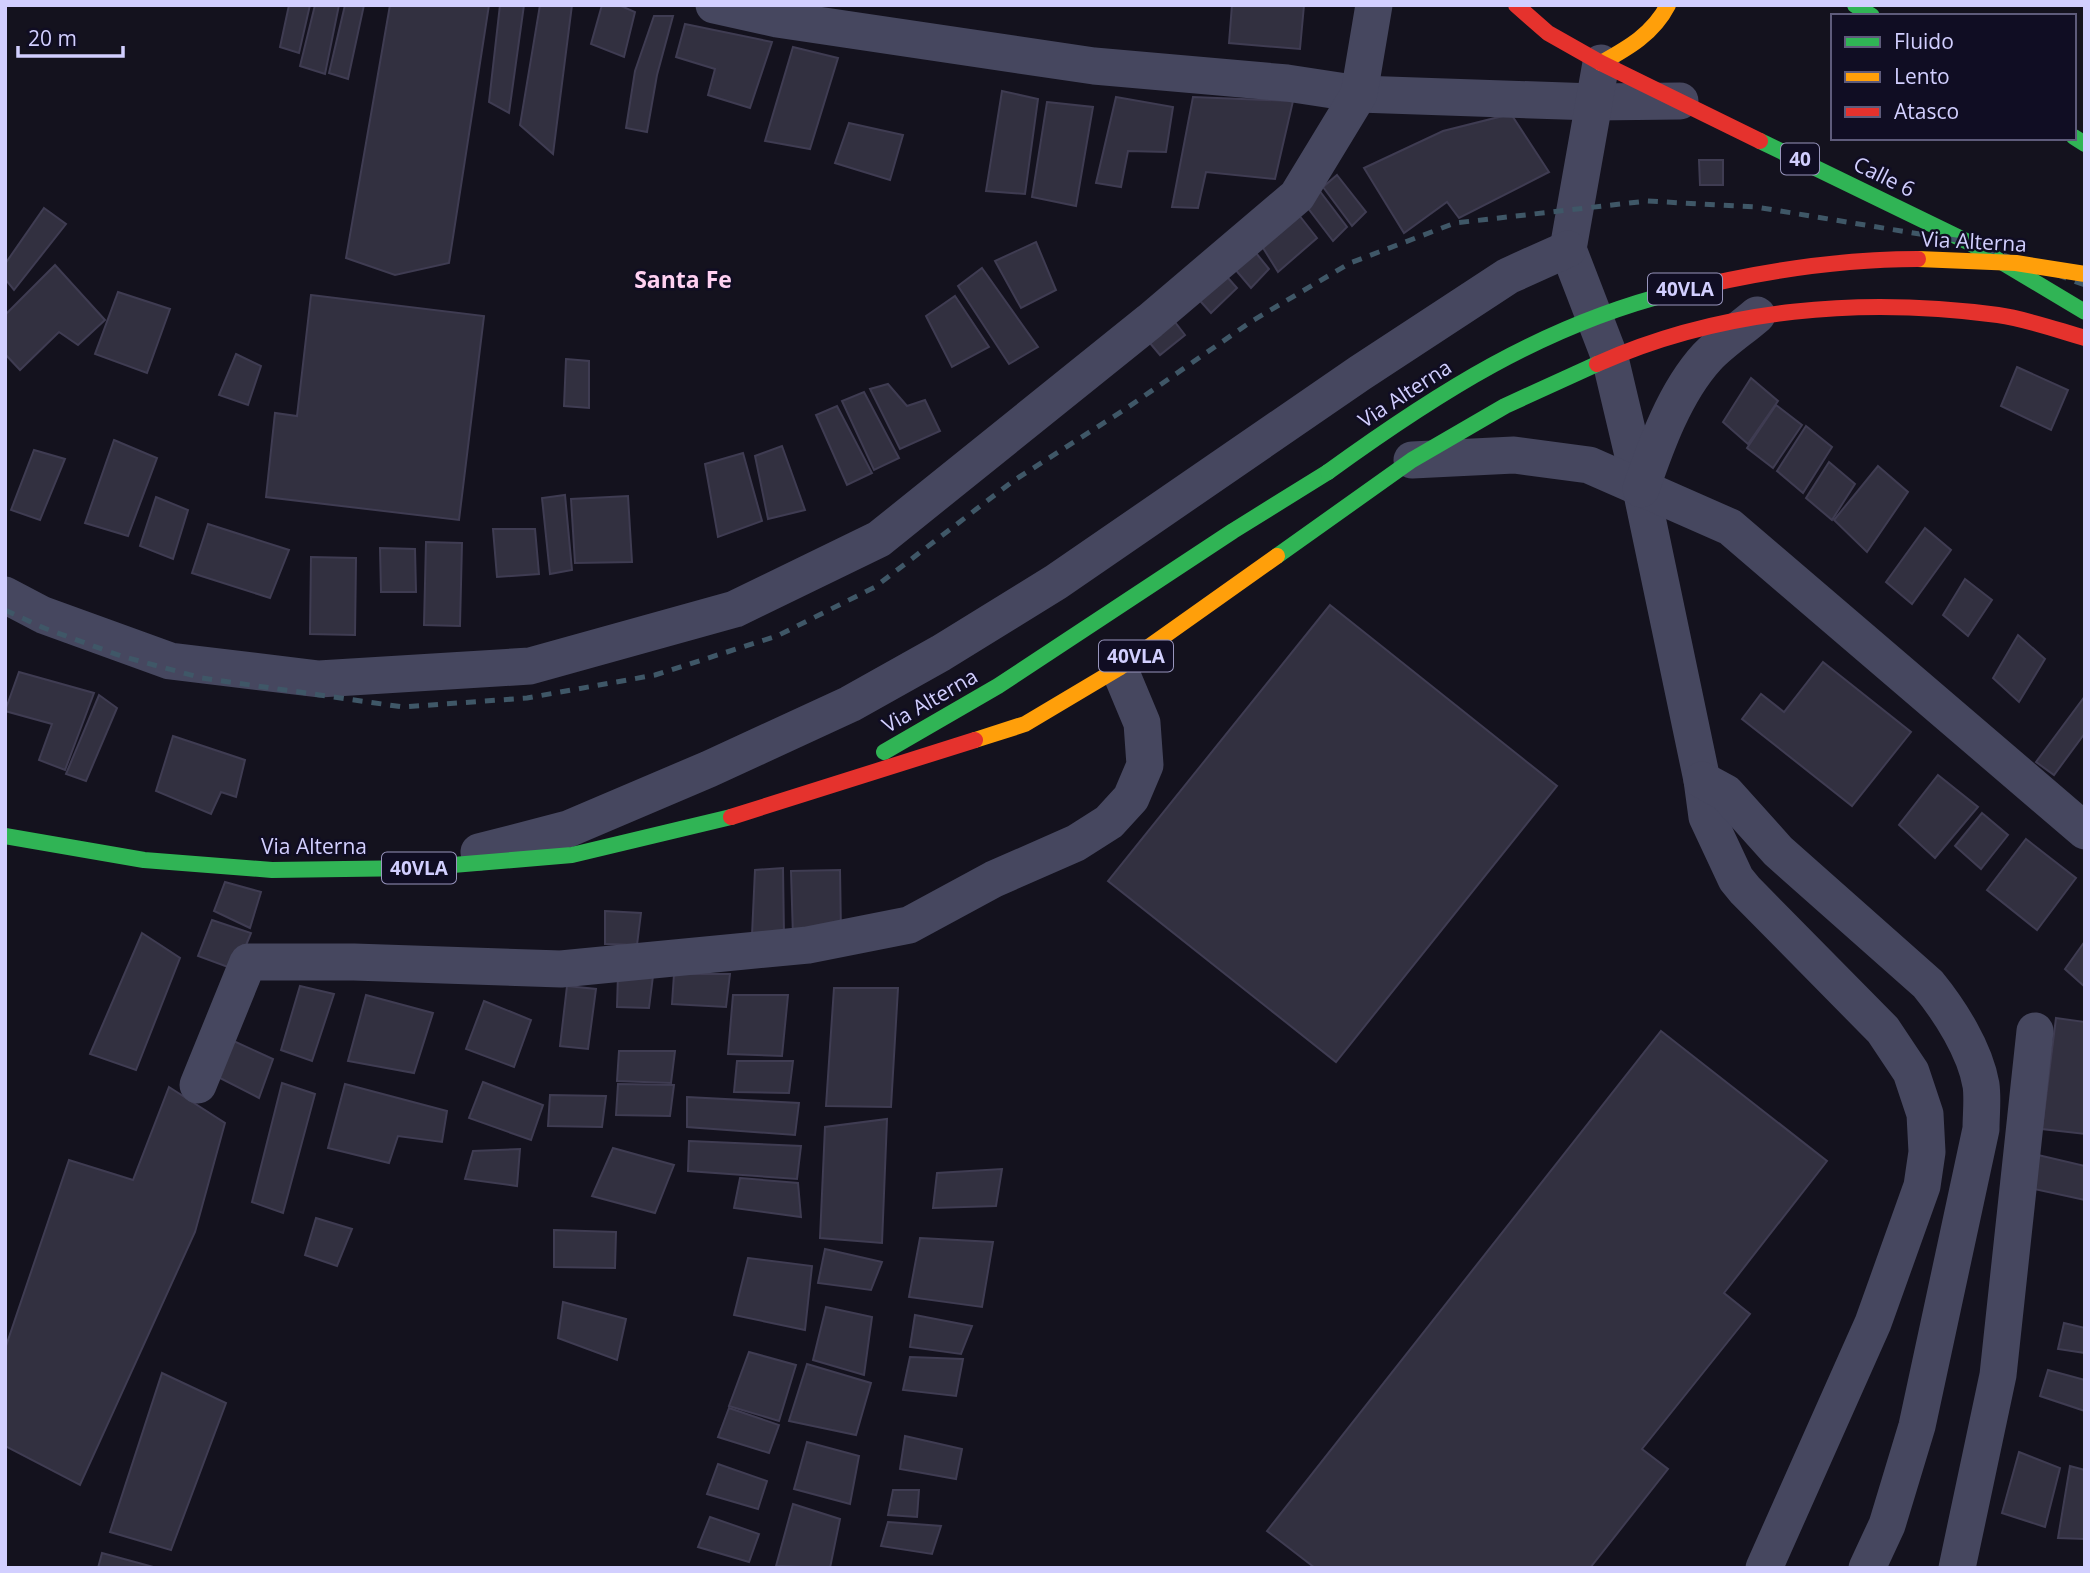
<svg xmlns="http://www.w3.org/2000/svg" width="2090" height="1573" font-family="'Open Sans',sans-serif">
	<rect width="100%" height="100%" fill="#14121e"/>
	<g fill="#323040" stroke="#3f3c52" stroke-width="2">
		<path d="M289 5H310L299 53 280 47Z"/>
		<path d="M315 5H339L325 74 300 66Z"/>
		<path d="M345 5H364L348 79 329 73Z"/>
		<path d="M390 5H489L449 263 395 275 346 258Z"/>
		<path d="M500 5H524L509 113 489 102Z"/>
		<path d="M540 5H572L553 154 520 125Z"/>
		<path d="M602 5H619L635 12 624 57 591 44Z"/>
		<path d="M1232 5H1304L1300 49 1229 43Z"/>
		<path d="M654 16H673L657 75 647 132 626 128 635 71Z"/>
		<path d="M685 24 772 42 750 108 708 95 715 69 676 57Z"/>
		<path d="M793 47 838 58 810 149 765 141Z"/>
		<path d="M1002 91 1038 99 1025 194 986 191Z"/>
		<path d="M1116 97 1173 107 1166 152 1128 151 1121 187 1096 183Z"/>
		<path d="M1193 97 1293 101 1275 179 1206 172 1198 208 1172 207Z"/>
		<path d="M1047 102 1093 107 1076 206 1032 197Z"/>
		<path d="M1511 114 1549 172 1459 218 1447 202 1404 233 1364 168 1443 131Z"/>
		<path d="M849 123 903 135 890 180 835 163Z"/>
		<path d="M1699 160H1723V185H1700Z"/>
		<path d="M1337 175 1366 212 1352 226 1323 187Z"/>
		<path d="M1319 190 1347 227 1333 241 1304 203Z"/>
		<path d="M44 208 66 224 14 290 5 279V264Z"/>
		<path d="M1295 210 1317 238 1278 272 1260 243Z"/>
		<path d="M1036 242 1056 290 1021 308 995 261Z"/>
		<path d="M1252 248 1269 269 1251 288 1234 268Z"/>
		<path d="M55 265 105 320 78 345 59 332 20 370 5 354V315Z"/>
		<path d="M982 268 1038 347 1009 364 958 286Z"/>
		<path d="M1220 269 1237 288 1211 313 1193 293Z"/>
		<path d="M118 292 170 309 147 373 95 354Z"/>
		<path d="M311 295 484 316 459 520 266 497 275 413 297 416Z"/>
		<path d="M955 296 989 347 952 367 926 316Z"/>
		<path d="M1168 313 1185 335 1160 355 1144 336Z"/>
		<path d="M236 354 261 366 248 405 219 395Z"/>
		<path d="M566 359 589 361V408L564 406Z"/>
		<path d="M2017 367 2068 390 2051 430 2001 406Z"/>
		<path d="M1751 378 1778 401 1748 444 1723 422Z"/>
		<path d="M888 384 907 406 925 400 940 431 900 449 870 389Z"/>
		<path d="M864 392 899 458 874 470 842 401Z"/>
		<path d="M1776 405 1802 425 1773 468 1747 448Z"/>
		<path d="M837 406 872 473 847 485 816 415Z"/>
		<path d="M1806 426 1832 447 1803 493 1777 471Z"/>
		<path d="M114 440 157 458 128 536 85 523Z"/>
		<path d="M782 446 805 510 768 519 755 456Z"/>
		<path d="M34 450 65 459 40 520 11 510Z"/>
		<path d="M743 453 762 521 718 537 705 464Z"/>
		<path d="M1829 462 1855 484 1832 520 1806 498Z"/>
		<path d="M1878 466 1908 492 1867 552 1834 520Z"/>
		<path d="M565 495 572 570 550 574 542 498Z"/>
		<path d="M628 496 632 562 575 563 571 499Z"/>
		<path d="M156 497 188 510 173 559 140 546Z"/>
		<path d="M208 524 289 550 270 598 192 573Z"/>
		<path d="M1925 528 1951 550 1912 604 1886 582Z"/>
		<path d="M493 529H535L539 574 497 577Z"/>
		<path d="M426 542 462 543 460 626 424 625Z"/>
		<path d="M380 548 415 549 416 592H381Z"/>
		<path d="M311 557 356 558 355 635 310 634Z"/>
		<path d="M1965 579 1992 600 1968 636 1943 615Z"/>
		<path d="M1330 605 1557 786 1336 1062 1108 881Z"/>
		<path d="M2018 635 2045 659 2019 702 1993 678Z"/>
		<path d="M1823 662 1911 732 1852 806 1742 719 1761 694 1784 712Z"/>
		<path d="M19 672 94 693 65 770 39 760 52 724 5 711Z"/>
		<path d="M99 695 117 708 86 781 66 774Z"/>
		<path d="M2085 696V733L2054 775 2036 762Z"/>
		<path d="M173 736 245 760 236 797 221 792 211 814 156 791Z"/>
		<path d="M1938 775 1978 807 1935 858 1899 825Z"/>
		<path d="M1982 813 2008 835 1981 869 1955 846Z"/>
		<path d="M2026 839 2076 878 2037 930 1987 890Z"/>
		<path d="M783 868 784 937 752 935 755 870Z"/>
		<path d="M840 870 841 934 793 937 791 871Z"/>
		<path d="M225 882 261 892 250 928 214 911Z"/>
		<path d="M605 911 641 913 637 945 605 944Z"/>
		<path d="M212 920 251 933 236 970 198 956Z"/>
		<path d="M142 933 180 958 136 1070 90 1054Z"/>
		<path d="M2085 941V987L2065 969Z"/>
		<path d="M618 974 653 976 649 1008 617 1007Z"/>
		<path d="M674 974H730L726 1007 672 1004Z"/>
		<path d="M300 986 334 994 312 1061 281 1050Z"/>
		<path d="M567 986 596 989 588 1049 560 1046Z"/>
		<path d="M834 988H898L891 1107 826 1106Z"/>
		<path d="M366 995 433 1013 414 1073 348 1061Z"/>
		<path d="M733 995H788L782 1056 728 1054Z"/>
		<path d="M484 1001 531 1020 514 1067 466 1049Z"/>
		<path d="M2056 1018 2085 1022V1134L2042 1129Z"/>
		<path d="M1661 1031 1827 1161 1724 1293 1750 1314 1642 1449 1668 1469 1590 1568H1315L1267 1531Z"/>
		<path d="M227 1038 273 1059 259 1098 214 1075Z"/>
		<path d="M619 1051H675L671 1083 617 1081Z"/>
		<path d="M737 1061H793L789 1093 734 1092Z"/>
		<path d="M483 1082 543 1105 531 1140 469 1118Z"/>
		<path d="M282 1083 315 1094 283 1213 252 1202Z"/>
		<path d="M345 1084 447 1111 442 1142 398 1136 389 1163 328 1148Z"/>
		<path d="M618 1084 674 1085 670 1116 616 1115Z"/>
		<path d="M169 1087 225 1123 195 1232 80 1485 5 1446V1349L69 1160 133 1180Z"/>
		<path d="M550 1095 606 1096 602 1127 548 1126Z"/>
		<path d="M687 1097 799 1103 795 1135 687 1127Z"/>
		<path d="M887 1119 882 1243 820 1238 825 1127Z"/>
		<path d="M689 1141 801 1146 797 1179 688 1171Z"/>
		<path d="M613 1148 674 1165 655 1213 592 1196Z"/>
		<path d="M520 1149 517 1186 465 1179 473 1151Z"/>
		<path d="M2038 1155 2085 1166V1200L2030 1188Z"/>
		<path d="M1002 1169 996 1206 933 1208 937 1173Z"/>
		<path d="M740 1178 798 1183 801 1217 734 1208Z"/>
		<path d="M316 1218 352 1229 337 1266 305 1255Z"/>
		<path d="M554 1230 616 1232 615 1268 554 1267Z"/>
		<path d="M920 1238 993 1242 982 1307 909 1297Z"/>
		<path d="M825 1249 882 1262 871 1290 818 1283Z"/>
		<path d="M748 1258 812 1266 805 1330 734 1315Z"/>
		<path d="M563 1302 626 1319 617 1360 558 1338Z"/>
		<path d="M826 1307 872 1317 864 1375 813 1360Z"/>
		<path d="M915 1315 972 1326 961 1354 910 1347Z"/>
		<path d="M2064 1323 2085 1328V1353L2058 1349Z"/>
		<path d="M749 1352 796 1365 779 1421 729 1406Z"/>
		<path d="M910 1357 963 1359 956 1396 903 1390Z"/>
		<path d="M807 1364 871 1383 856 1435 789 1421Z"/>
		<path d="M2048 1370 2085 1380V1411L2040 1396Z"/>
		<path d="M162 1373 226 1403 171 1550 110 1532Z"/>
		<path d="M729 1408 779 1425 769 1453 718 1437Z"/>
		<path d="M905 1436 962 1449 956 1479 900 1469Z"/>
		<path d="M807 1442 859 1456 850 1504 794 1489Z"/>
		<path d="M2019 1452 2060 1468 2045 1527 2002 1513Z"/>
		<path d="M718 1464 767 1481 758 1509 707 1494Z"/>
		<path d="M2070 1466 2085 1470V1539L2058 1538Z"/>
		<path d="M893 1490H919L917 1517 888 1515Z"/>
		<path d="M793 1504 840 1519 830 1568 776 1566Z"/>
		<path d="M710 1517 759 1534 749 1562 698 1547Z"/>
		<path d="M888 1522 941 1526 932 1554 881 1546Z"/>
		<path d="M102 1553 157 1568H98Z"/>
	</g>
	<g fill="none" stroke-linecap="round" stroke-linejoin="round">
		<g stroke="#46475f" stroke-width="37">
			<path d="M714 5 777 19 1094 66 1287 83 1359 94 1594 102 1680 101"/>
			<path d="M1601 63 1568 249 1610 358 1641 489 1702 780 1707 817 1736 879 1745 890 1883 1030 1911 1072 1925 1114 1927 1152 1922 1186 1873 1323 1764 1568"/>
			<path d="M1412 460 1514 455 1589 465 1730 527 2085 831"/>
			<path d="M1641 489C1656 445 1675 392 1707 357 1721 342 1741 329 1757 315"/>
			<path d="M5 595 43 615 170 661 319 679 530 666 735 609 879 539 1150 321 1297 196 1359 94 1374 5"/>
			<path d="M1702 780 1726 793 1778 851 1928 984C1950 1011 1975 1050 1981 1085 1983 1099 1981 1115 1981 1129L1917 1426 1887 1525 1867 1568"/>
			<path d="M479 852 568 829 709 769 850 704 941 653 1056 582 1360 373 1508 276 1568 249"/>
			<path d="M198 1085 248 962H354L561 969 808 945 909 925 994 879 1076 843 1109 822 1131 798 1145 765 1142 723 1119 668"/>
			<path d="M1957 1568 1998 1375 2035 1031"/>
		</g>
		<g stroke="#30b455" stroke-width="16">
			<path d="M1855 5 1872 16"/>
			<path d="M2074 137 2085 144"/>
			<path d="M1760 141 1968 242 2085 312"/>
			<path d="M1277 556 1412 460 1505 406 1597 364"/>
			<path d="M884 752 998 686 1233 531 1328 472"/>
			<path d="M5 836 144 860 272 870 417 868 572 855 731 817"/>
		</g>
		<g stroke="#ff9f0a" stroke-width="16">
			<path d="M1601 63C1628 48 1653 34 1668 5"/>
			<path d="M975 740 1025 724 1119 668 1277 556"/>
		</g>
		<g stroke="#e5322d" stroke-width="16">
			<path d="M1516 5 1548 33 1601 63 1760 141"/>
			<path d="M1597 364C1722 308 1862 297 1998 315 2027 319 2057 330 2085 338"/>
			<path d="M731 817 975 740"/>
		</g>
		<path stroke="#3f5767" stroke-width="5" stroke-dasharray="10 9" stroke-linecap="butt" d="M5 610 44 628 121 656 202 678 403 707 527 698 655 675 777 636 875 587 1013 481 1124 410 1252 321 1350 263 1455 223 1647 201 1756 207 1968 242 2085 285"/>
		<path stroke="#30b455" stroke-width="16" d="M1328 472C1437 393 1543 325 1676 292"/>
		<path stroke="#ff9f0a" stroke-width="16" d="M1918 259 2016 263 2085 274"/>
		<path stroke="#e5322d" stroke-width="16" d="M1676 292C1756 272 1835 259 1918 259"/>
	</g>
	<g text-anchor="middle" stroke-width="5" stroke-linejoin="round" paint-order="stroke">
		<g fill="#100d23" stroke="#9895bd" stroke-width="2">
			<rect x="1781" y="143.5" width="38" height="31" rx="5"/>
			<rect x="1648" y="273.5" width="74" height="31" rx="5"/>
			<rect x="1099" y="640.5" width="74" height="31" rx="5"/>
			<rect x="382" y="852.5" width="74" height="31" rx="5"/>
		</g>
		<g font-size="19" font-weight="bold" fill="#d2cfff">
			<text x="1800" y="166">40</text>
			<text x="1685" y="296">40VLA</text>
			<text x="1136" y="663">40VLA</text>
			<text x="419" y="875">40VLA</text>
		</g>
		<g font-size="21" fill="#d2cfff" stroke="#100d23">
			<text transform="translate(1884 177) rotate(26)" y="7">Calle 6</text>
			<text transform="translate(1974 242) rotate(3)" y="7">Via Alterna</text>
			<text transform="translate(1405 394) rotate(-33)" y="7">Via Alterna</text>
			<text transform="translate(930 701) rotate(-30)" y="7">Via Alterna</text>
			<text x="314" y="854">Via Alterna</text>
		</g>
		<g font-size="23" font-weight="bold" fill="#ffd1f1" stroke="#100d23">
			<text x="683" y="288">Santa Fe</text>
		</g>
	</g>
	<rect width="2090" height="1573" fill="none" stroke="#d2cfff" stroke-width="14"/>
	<rect x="1831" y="14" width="245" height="126" fill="#100d23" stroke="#5e5b7b" stroke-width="2"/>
	<rect x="1845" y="37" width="35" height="10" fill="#30b455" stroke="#5e5b7b" stroke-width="2"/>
	<text x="1894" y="49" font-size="21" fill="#d2cfff">Fluido</text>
	<rect x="1845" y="72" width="35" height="10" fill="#ff9f0a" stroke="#5e5b7b" stroke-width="2"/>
	<text x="1894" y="84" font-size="21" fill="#d2cfff">Lento</text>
	<rect x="1845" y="107" width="35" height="10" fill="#e5322d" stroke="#5e5b7b" stroke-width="2"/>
	<text x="1894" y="119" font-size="21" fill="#d2cfff">Atasco</text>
	<path d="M18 46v10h105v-10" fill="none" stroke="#d2cfff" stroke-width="3.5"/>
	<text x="28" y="46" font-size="21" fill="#d2cfff" stroke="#100d23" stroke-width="5" paint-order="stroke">20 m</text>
</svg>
